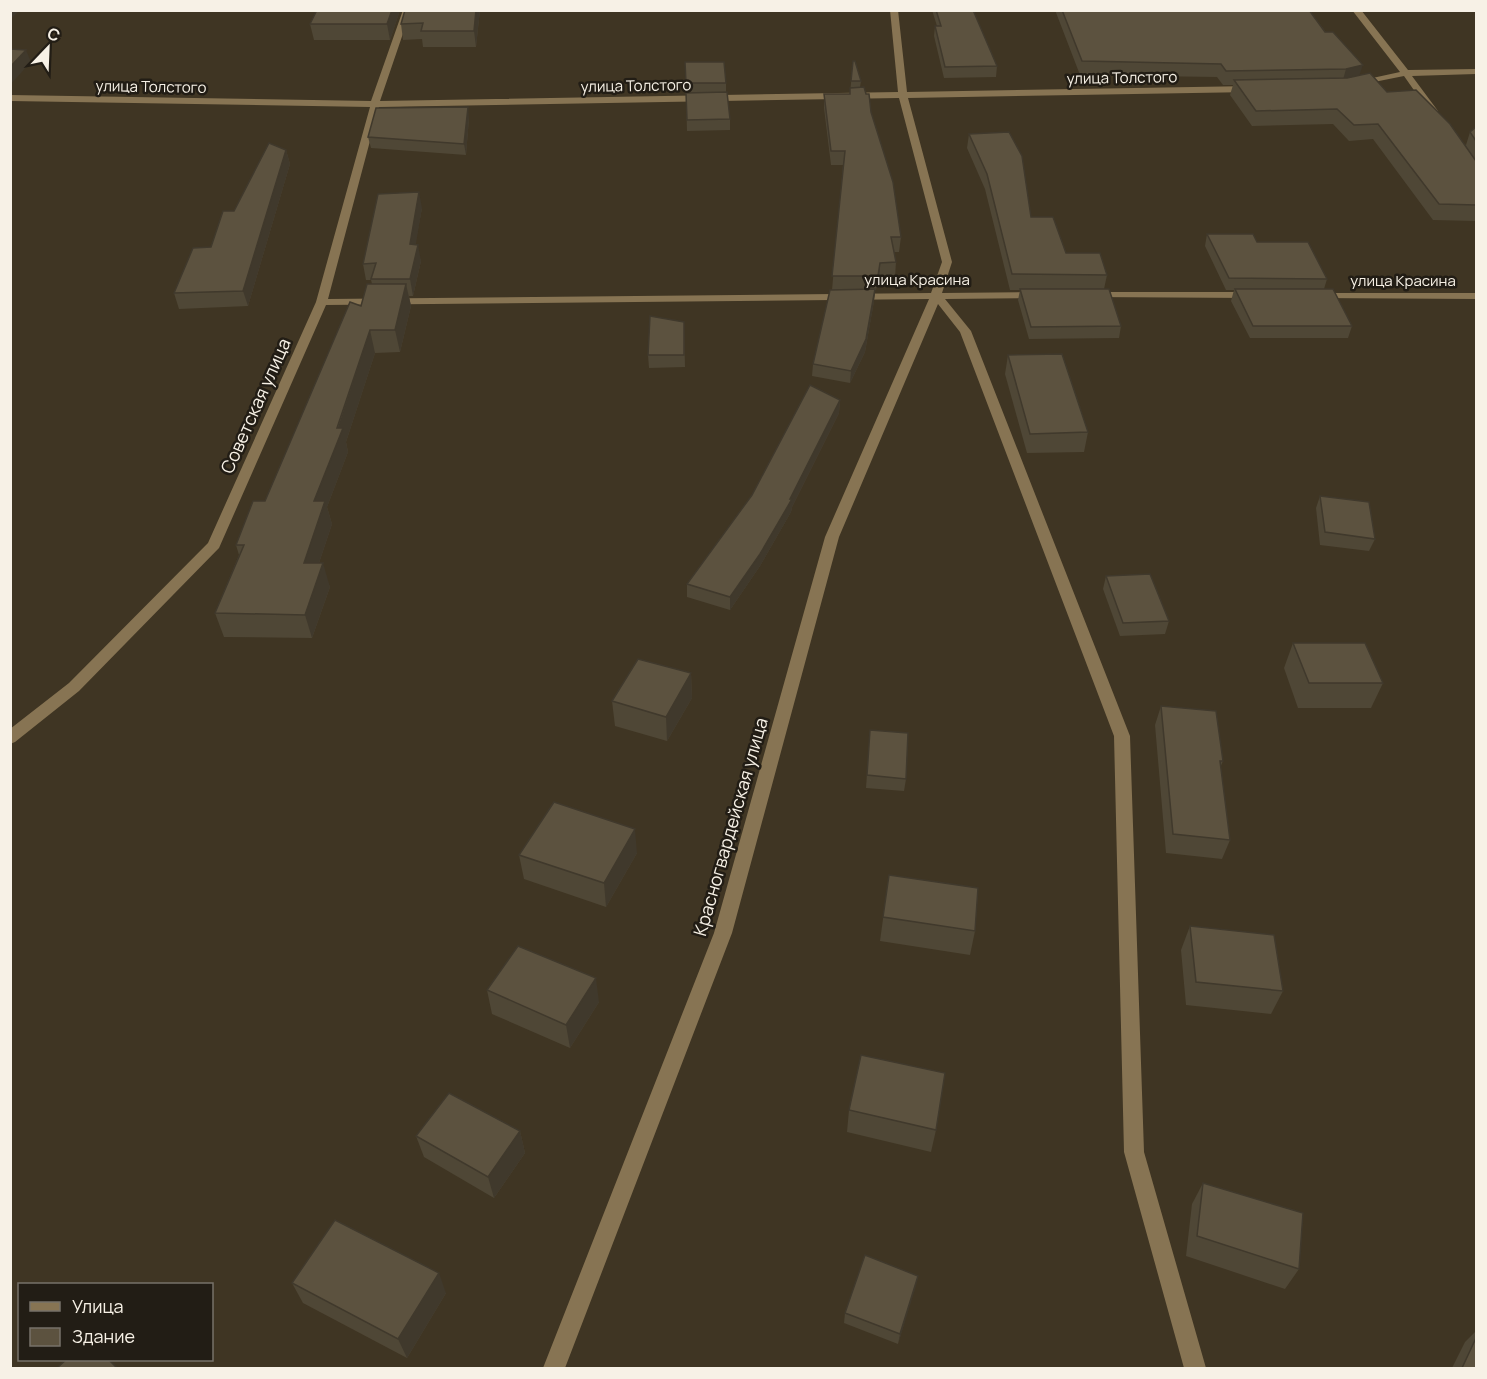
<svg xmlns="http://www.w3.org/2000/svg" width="1487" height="1379" font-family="Manrope,sans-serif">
	<rect width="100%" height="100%" fill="#3f3523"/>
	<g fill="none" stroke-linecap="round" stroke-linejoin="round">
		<g fill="#877453" fill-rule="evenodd">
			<path d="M403 10H411L380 101 898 92 890 10H898L907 92 1252 86 1256 89 1252 92 908 98 952 262 942 293 1039 292 1044 295 1039 298 945 299 971 331 1130 736 1144 1152 1206 1368H1184L1124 1152 1114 736 960 332 938 304 839 537 732 933 565 1368H543L714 933 825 537 929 299 326 305 219 548 79 691 15 742 10 744V729L69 683 208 543 316 302 370 107 10 101V95L371 101ZM899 98 942 262 931 293 328 299 379 107Z"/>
			<path d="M1352 10H1361L1408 70 1476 69V74L1412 76 1438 111 1433 114 1430 113 1404 76 1354 86V82L1400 72Z"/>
			<path d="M1093 292H1252L1257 295 1252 298 1089 297 1088 295Z"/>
			<path d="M1318 293H1476V299L1314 298V294Z"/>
		</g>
	</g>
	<g fill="#4f4736">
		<path d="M317 10H400L390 40H314L310 24Z"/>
		<path d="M480 10 476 47H423L422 39 403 40 401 24Z"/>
		<path d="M932 10H973L997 66 996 77 944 78 934 36 935 26H937Z"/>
		<path d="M1055 10H1309L1359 75 1387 92 1466 145 1470 132 1476 127V221L1433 220 1373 139 1349 141 1333 124 1252 126 1230 95 1233 85H1223L1217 77 1080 75Z"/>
		<path d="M853 61 861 81 860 87 871 112 901 237 899 252H894L896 262 895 277 879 278 876 290H875L874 301 865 352 850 383 812 376 813 364 832 290 843 165H831L824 108V94H850Z"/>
		<path d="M685 62 726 83V93L730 119V130L687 131Z"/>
		<path d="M469 118 466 155 371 148 368 137Z"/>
		<path d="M969 134 1031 217 1066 253 1107 275 1104 289 1121 326 1119 338 1029 339 1018 300 1020 290H1010L985 189 967 148Z"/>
		<path d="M286 150 290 164 248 306 179 309 174 293 211 247 234 211Z"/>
		<path d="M422 208 415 245 421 261 413 296H409L411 306 400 352 375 353 346 442 348 452 327 507 332 524 319 563 330 587 312 638 224 637 215 613 239 555 236 545 265 501 372 284 371 280H366L363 264Z"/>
		<path d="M1207 234 1257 242 1327 279 1324 289 1352 326 1348 338H1250L1231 301 1234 290H1226L1205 246Z"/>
		<path d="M684 322 685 367 649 368 648 355Z"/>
		<path d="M1008 355 1088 432 1084 452 1027 453 1005 374Z"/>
		<path d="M840 400 839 413 792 507 791 512 760 566 730 610 687 597V584Z"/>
		<path d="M1320 496 1375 539 1369 551 1320 545 1316 508Z"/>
		<path d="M1106 576 1169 621 1165 634 1120 636 1103 589Z"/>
		<path d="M1293 643 1383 683 1371 708H1298L1284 668Z"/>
		<path d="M691 673 692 698 667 741 615 726 612 701Z"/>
		<path d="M1161 706 1223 761 1220 768 1230 840 1222 859 1166 853 1155 725Z"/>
		<path d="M870 730 906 779 904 791 866 788Z"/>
		<path d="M637 853 606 907 524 879 519 855Z"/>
		<path d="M889 875 975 931 970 955 880 941Z"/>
		<path d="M1190 926 1283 991 1271 1014 1186 1005 1181 950Z"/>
		<path d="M487 990 599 1002 570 1048 492 1014Z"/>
		<path d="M849 1110 936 1130 931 1152 847 1132Z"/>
		<path d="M520 1131 525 1153 494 1198 424 1157 416 1136Z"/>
		<path d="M1203 1183 1299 1269 1285 1289 1186 1256 1192 1204Z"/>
		<path d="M918 1276 898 1344 844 1323 845 1313Z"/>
		<path d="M292 1283 446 1293 407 1358 303 1303Z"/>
		<path d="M1476 1331V1368H1452L1465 1342Z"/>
	</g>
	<g fill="#40392c">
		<path d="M10 10H20L10 20Z"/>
		<path d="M392 10H400L390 40 387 24Z"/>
		<path d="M476 10H480L476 47 474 31Z"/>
		<path d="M26 50 31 62 10 85V67Z"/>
		<path d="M1363 65 1358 79 1342 83 1346 69Z"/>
		<path d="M468 107 469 118 466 155 464 144Z"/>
		<path d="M286 150 290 164 248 306 243 291Z"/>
		<path d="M419 192 422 208 413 261 410 244Z"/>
		<path d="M418 245 421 261 413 296 410 279Z"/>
		<path d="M880 263 879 278 876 290 878 276Z"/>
		<path d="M406 284 411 306 400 352 395 330Z"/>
		<path d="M875 289 874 301 865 352 850 383 851 371Z"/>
		<path d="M370 330 375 353 346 442 348 452 327 507 332 524 311 587 304 563 314 501Z"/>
		<path d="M840 400 839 413 792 507 791 512 760 566 730 610V597Z"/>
		<path d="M323 563 330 587 312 638 305 615Z"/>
		<path d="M691 673 692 698 667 741 666 717Z"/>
		<path d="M635 829 637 853 606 907 604 883Z"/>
		<path d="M596 978 599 1002 570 1048 566 1025Z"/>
		<path d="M520 1131 525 1153 494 1198 488 1177Z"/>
		<path d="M439 1273 446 1293 407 1358 398 1339Z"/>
		<path d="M918 1276 916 1286 898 1344 900 1334Z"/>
	</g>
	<g fill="#5c523f" stroke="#40392c" stroke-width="1.5">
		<path d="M317 10H392L387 24H310Z"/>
		<path d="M405 10H476L474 31H421L423 23 401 24Z"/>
		<path d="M936 10H973L997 66 945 67 935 26H941Z"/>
		<path d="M1062 10H1309L1325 32H1333L1363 65 1346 69 1226 71 1221 64 1082 61Z"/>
		<path d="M10 49 26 50 10 67Z"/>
		<path d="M853 61H855L861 81H851Z"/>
		<path d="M685 62H724L726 83H686Z"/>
		<path d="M1370 73 1387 92 1416 90 1450 124 1476 161V205L1439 204 1378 124 1354 125 1337 109 1256 111 1234 80 1347 78Z"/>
		<path d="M864 87 866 94H869L871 112 893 182 901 237H891L896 262 880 263 878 276H832L845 151H831L824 94H850V88Z"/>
		<path d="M727 92 730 119 687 120 686 93Z"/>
		<path d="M468 107 464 144 368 137 376 108Z"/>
		<path d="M1476 127V141L1470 132Z"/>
		<path d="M1009 132 1022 156 1031 217H1053L1066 253H1100L1107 275 1012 274 987 174 969 134Z"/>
		<path d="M269 143 286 150 243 291 174 293 193 248 211 247 223 211H234Z"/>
		<path d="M419 192 410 244 418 245 410 279H371L376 263 363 264 378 194Z"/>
		<path d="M1207 234H1253L1257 242H1308L1327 279 1229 278Z"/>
		<path d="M367 284H406L395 330H370L337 428H343L314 501H325L304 563H323L305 615 215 613 244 545H236L253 501H265L350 302 361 306Z"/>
		<path d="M875 289 866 339 851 371 813 364 830 290Z"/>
		<path d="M1020 289H1109L1121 326 1031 327Z"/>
		<path d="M1235 289H1333L1352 326H1253Z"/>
		<path d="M650 316 684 322V355H648Z"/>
		<path d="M1062 354 1088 432 1030 434 1008 355Z"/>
		<path d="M810 385 840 400 790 499H792L760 554 730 597 687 584 752 495Z"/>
		<path d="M1320 496 1369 502 1375 539 1325 532Z"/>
		<path d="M1150 574 1169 621 1123 623 1106 576Z"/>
		<path d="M1293 643H1365L1383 683H1309Z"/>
		<path d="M638 659 691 673 666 717 612 701Z"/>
		<path d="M1161 706 1216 711 1223 761H1220L1230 840 1173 834Z"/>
		<path d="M870 730 908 733 906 779 867 775Z"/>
		<path d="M554 802 635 829 604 883 519 855Z"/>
		<path d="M889 875 978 888 975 931 883 917Z"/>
		<path d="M1190 926 1274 935 1283 991 1196 982Z"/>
		<path d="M518 946 596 978 566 1025 487 990Z"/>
		<path d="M861 1055 945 1073 936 1130 849 1110Z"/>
		<path d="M449 1093 520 1131 488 1177 416 1136Z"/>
		<path d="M1203 1183 1303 1213 1299 1269 1197 1236Z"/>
		<path d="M335 1220 439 1273 398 1339 292 1283Z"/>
		<path d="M865 1255 918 1276 900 1334 845 1313Z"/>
		<path d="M1476 1338V1368H1462Z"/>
		<path d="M67 1359H108L117 1368H57Z"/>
	</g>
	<g text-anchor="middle" stroke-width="5" stroke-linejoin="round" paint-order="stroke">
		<g font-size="15" fill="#f7f1e6" stroke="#221d15">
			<text transform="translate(1122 78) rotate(-1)" y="5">улица Толстого</text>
			<text transform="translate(636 86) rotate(-1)" y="5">улица Толстого</text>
			<text transform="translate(151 87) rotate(1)" y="5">улица Толстого</text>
			<text x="917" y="285">улица Красина</text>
			<text x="1403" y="286">улица Красина</text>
		</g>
		<g font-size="18" fill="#f7f1e6" stroke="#221d15">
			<text transform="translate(256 406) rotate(-66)" y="6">Советская улица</text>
			<text transform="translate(731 827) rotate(-74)" y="6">Красногвардейская улица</text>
		</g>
	</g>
	<rect width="1487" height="1379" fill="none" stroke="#f7f1e6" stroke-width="24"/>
	<rect x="18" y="1283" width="195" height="78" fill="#221d15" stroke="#777269" stroke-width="1.5"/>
	<rect x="30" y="1302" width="30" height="9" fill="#877453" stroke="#777269" stroke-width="1.5"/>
	<text x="72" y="1313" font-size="18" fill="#f7f1e6">Улица</text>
	<rect x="30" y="1328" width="30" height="18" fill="#5c523f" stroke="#777269" stroke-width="1.5"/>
	<text x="72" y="1343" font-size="18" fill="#f7f1e6">Здание</text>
	<g transform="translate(48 48) rotate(23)" stroke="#221d15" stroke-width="4.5" paint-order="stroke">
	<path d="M0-4.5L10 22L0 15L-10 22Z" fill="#f7f1e6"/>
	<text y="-9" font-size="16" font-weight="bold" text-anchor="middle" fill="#f7f1e6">С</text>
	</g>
</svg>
